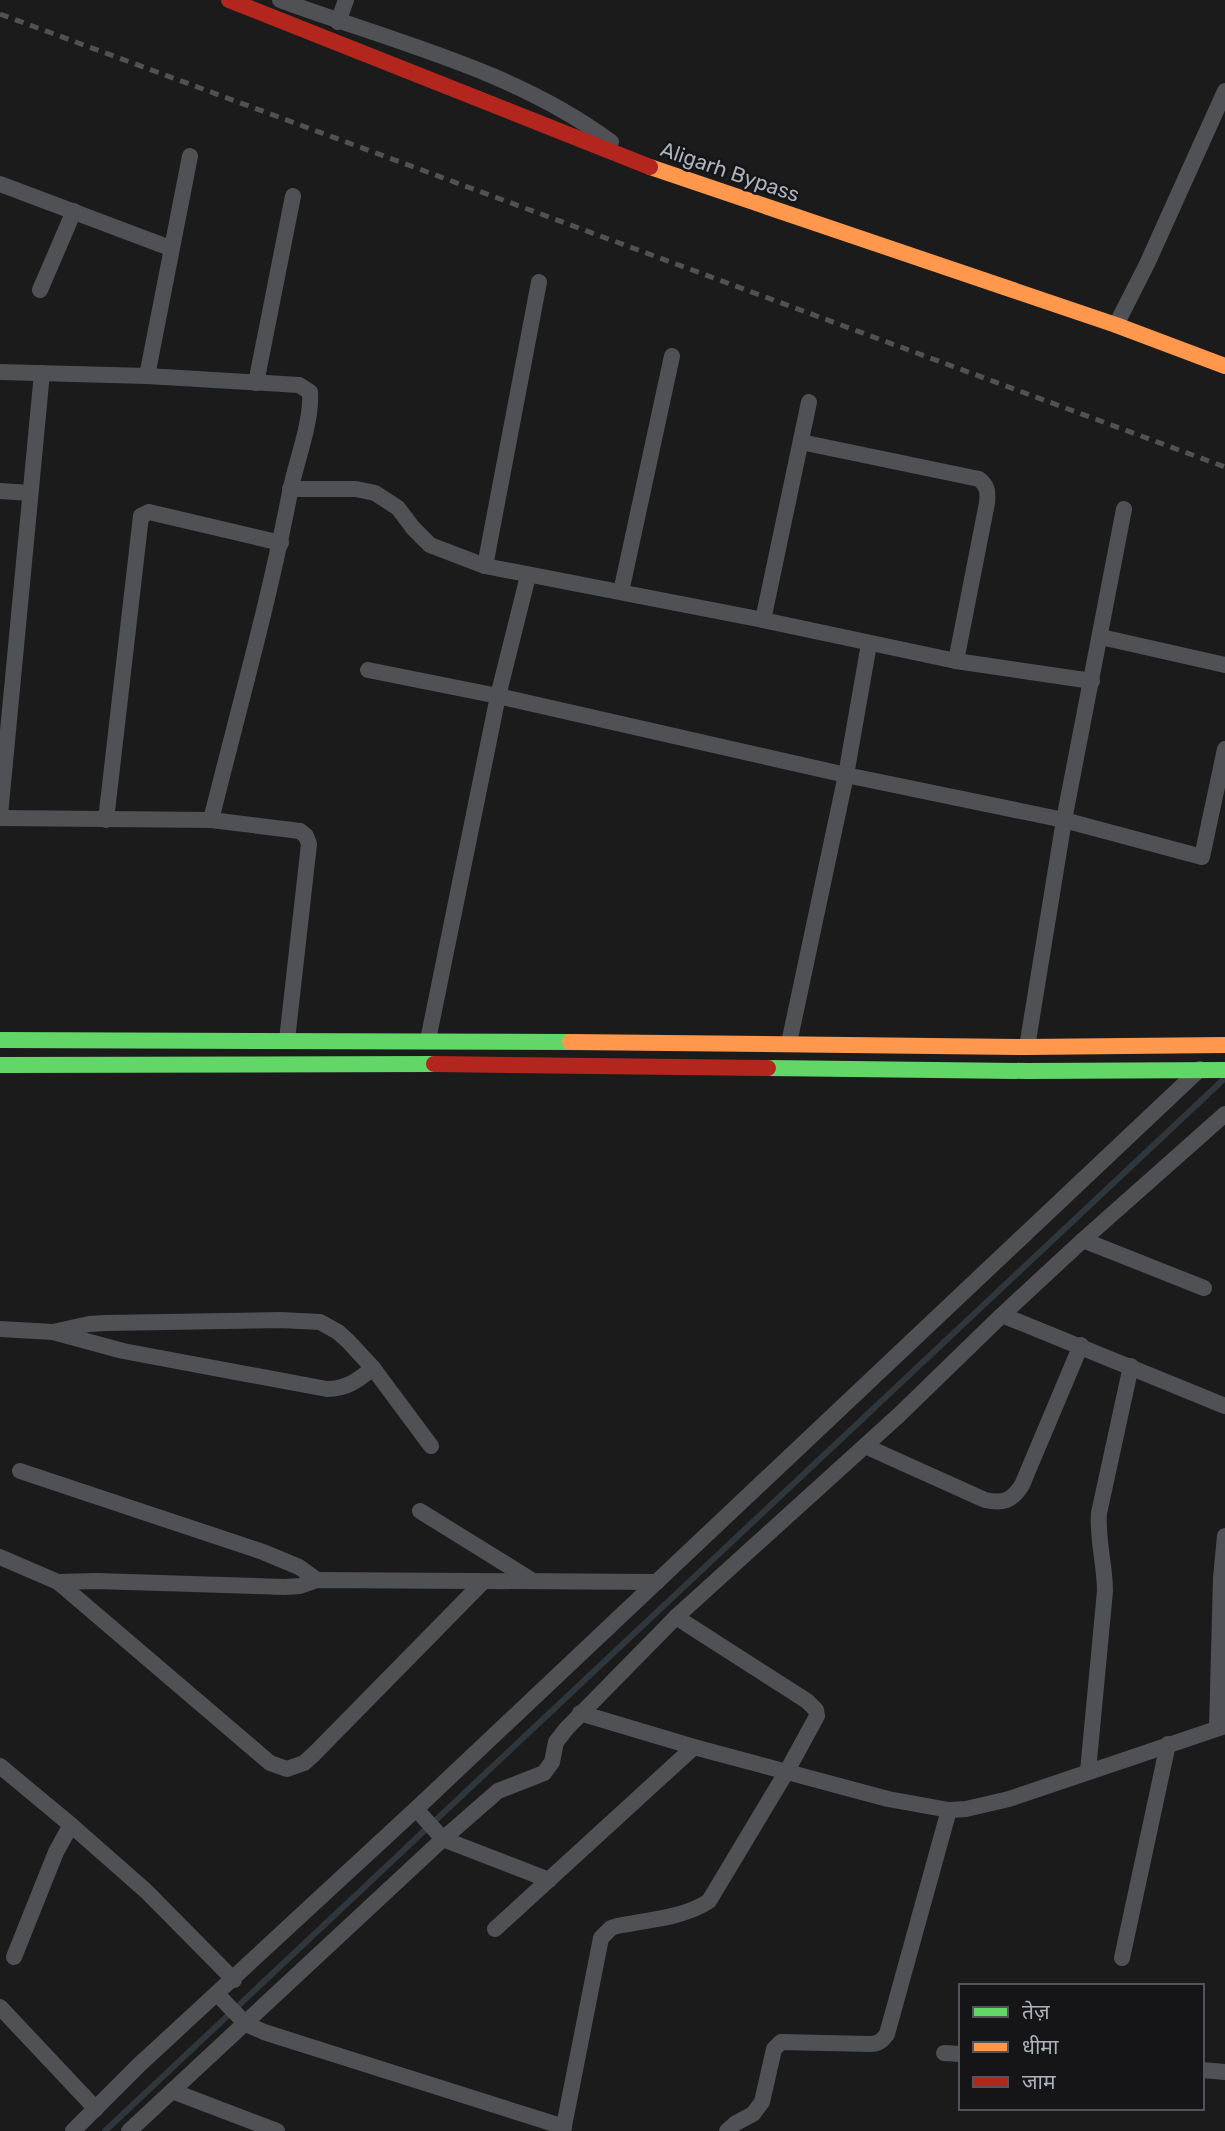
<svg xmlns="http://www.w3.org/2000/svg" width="1225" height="2131" font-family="Rubik,'Noto Sans Devanagari',sans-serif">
	<rect width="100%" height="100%" fill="#1b1b1b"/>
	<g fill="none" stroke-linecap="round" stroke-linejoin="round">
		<path stroke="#2f373d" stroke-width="6" d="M105 2131 1224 1079"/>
		<g stroke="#505154" stroke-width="16">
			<path d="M280 0C391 41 515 70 611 142"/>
			<path d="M338 22 346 0"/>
			<path d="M0 184 170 248"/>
			<path d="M40 290 74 211"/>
			<path d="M1116 325 1147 264 1225 91"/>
			<path d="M0 372 147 376 299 385 310 392C312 423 296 461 290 492 269 602 238 711 211 820L300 831 306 836 309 844 287 1040"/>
			<path d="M147 376 190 156"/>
			<path d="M256 383 293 196"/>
			<path d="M801 442 979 479C988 486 988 492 987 503L956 661"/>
			<path d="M290 489H356L375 493 398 508 413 528 430 545 485 566 763 620 956 661 1092 681"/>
			<path d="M0 491 30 493"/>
			<path d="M485 566 539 282"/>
			<path d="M621 592 672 356"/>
			<path d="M763 620 809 402"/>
			<path d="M1101 637 1225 665"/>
			<path d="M368 670 498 696 846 775 1064 820 1202 857 1225 749"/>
			<path d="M0 815 42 373"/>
			<path d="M0 818 211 820"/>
			<path d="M106 820 141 516 149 512 281 543"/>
			<path d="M428 1040 498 696 528 576"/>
			<path d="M789 1043 846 775 869 644"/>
			<path d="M1027 1047 1064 820 1124 509"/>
			<path d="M1083 1240 1204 1288"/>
			<path d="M1002 1315 1225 1406"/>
			<path d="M0 1329 53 1332 123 1351 327 1389C347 1389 358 1380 373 1368"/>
			<path d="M53 1332 89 1324 105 1323 280 1320 320 1322 338 1332 348 1341 373 1368 431 1446"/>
			<path d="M865 1446 985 1500C1003 1504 1012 1501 1022 1485L1081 1345"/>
			<path d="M20 1471 263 1552 299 1567 317 1580"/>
			<path d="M420 1511 533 1581"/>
			<path d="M0 1557 58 1582 270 1763 287 1769 304 1763 314 1754 483 1582"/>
			<path d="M58 1582 96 1581 285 1587 300 1586 317 1580 657 1582"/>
			<path d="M580 1713 694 1747 888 1799 949 1810 966 1809 1009 1799 1225 1726"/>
			<path d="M1217 1728 1221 1578 1225 1536"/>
			<path d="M0 1766 71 1825 146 1891 234 1980"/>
			<path d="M1088 1771 1105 1591C1105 1565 1097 1540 1099 1513L1131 1366"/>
			<path d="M416 1809 443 1839 549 1880"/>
			<path d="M495 1929 694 1747"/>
			<path d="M14 1957 56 1852 71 1825"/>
			<path d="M1122 1958 1168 1744"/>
			<path d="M217 1994 246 2024 264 2032 564 2127"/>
			<path d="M0 2007 96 2109"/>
			<path d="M944 2053 961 2054"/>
			<path d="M1202 2070 1225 2072"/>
			<path d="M172 2091 277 2131"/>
			<path d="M73 2131 139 2065 416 1809 1200 1069"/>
			<path d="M129 2131 443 1839 498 1791 544 1773 552 1762 556 1742 567 1728 676 1617 899 1415 1002 1315 1083 1240 1225 1114"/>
			<path d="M563 2131 601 1938 611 1928 617 1926C646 1920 684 1918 709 1901L787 1771 817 1716 816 1710 807 1701 676 1617"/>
			<path d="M727 2131 736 2123 753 2114 762 2102 774 2049 781 2042 870 2044C878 2044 882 2041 887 2034L949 1810"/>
		</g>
		<g stroke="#63d668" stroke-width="16">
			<path d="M0 1040 570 1042"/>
			<path d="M0 1065 434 1064"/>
			<path d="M768 1068 1027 1071 1225 1070"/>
		</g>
		<g stroke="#ff974d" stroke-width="16">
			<path d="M650 167 1116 325 1225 366"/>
			<path d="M570 1042 1027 1047 1225 1045"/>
		</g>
		<g stroke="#b3261e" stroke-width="16">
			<path d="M229 0 650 167"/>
			<path d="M434 1064 768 1068"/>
		</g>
		<path stroke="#505152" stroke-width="5" stroke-dasharray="9 7" stroke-linecap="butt" d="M0 14 1225 467"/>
	</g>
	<g text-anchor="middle" stroke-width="5" stroke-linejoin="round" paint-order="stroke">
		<g font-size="21" fill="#aeb3bb" stroke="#151517">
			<text transform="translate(730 172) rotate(19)" y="7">Aligarh Bypass</text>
		</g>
	</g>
	<rect x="959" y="1984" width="245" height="126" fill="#151517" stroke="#525459" stroke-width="2"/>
	<rect x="973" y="2007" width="35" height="10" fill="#63d668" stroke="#525459" stroke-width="2"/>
	<text x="1022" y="2019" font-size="21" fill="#aeb3bb">तेज़</text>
	<rect x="973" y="2042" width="35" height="10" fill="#ff974d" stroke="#525459" stroke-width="2"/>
	<text x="1022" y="2054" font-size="21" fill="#aeb3bb">धीमा</text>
	<rect x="973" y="2077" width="35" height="10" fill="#b3261e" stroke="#525459" stroke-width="2"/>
	<text x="1022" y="2089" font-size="21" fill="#aeb3bb">जाम</text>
</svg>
